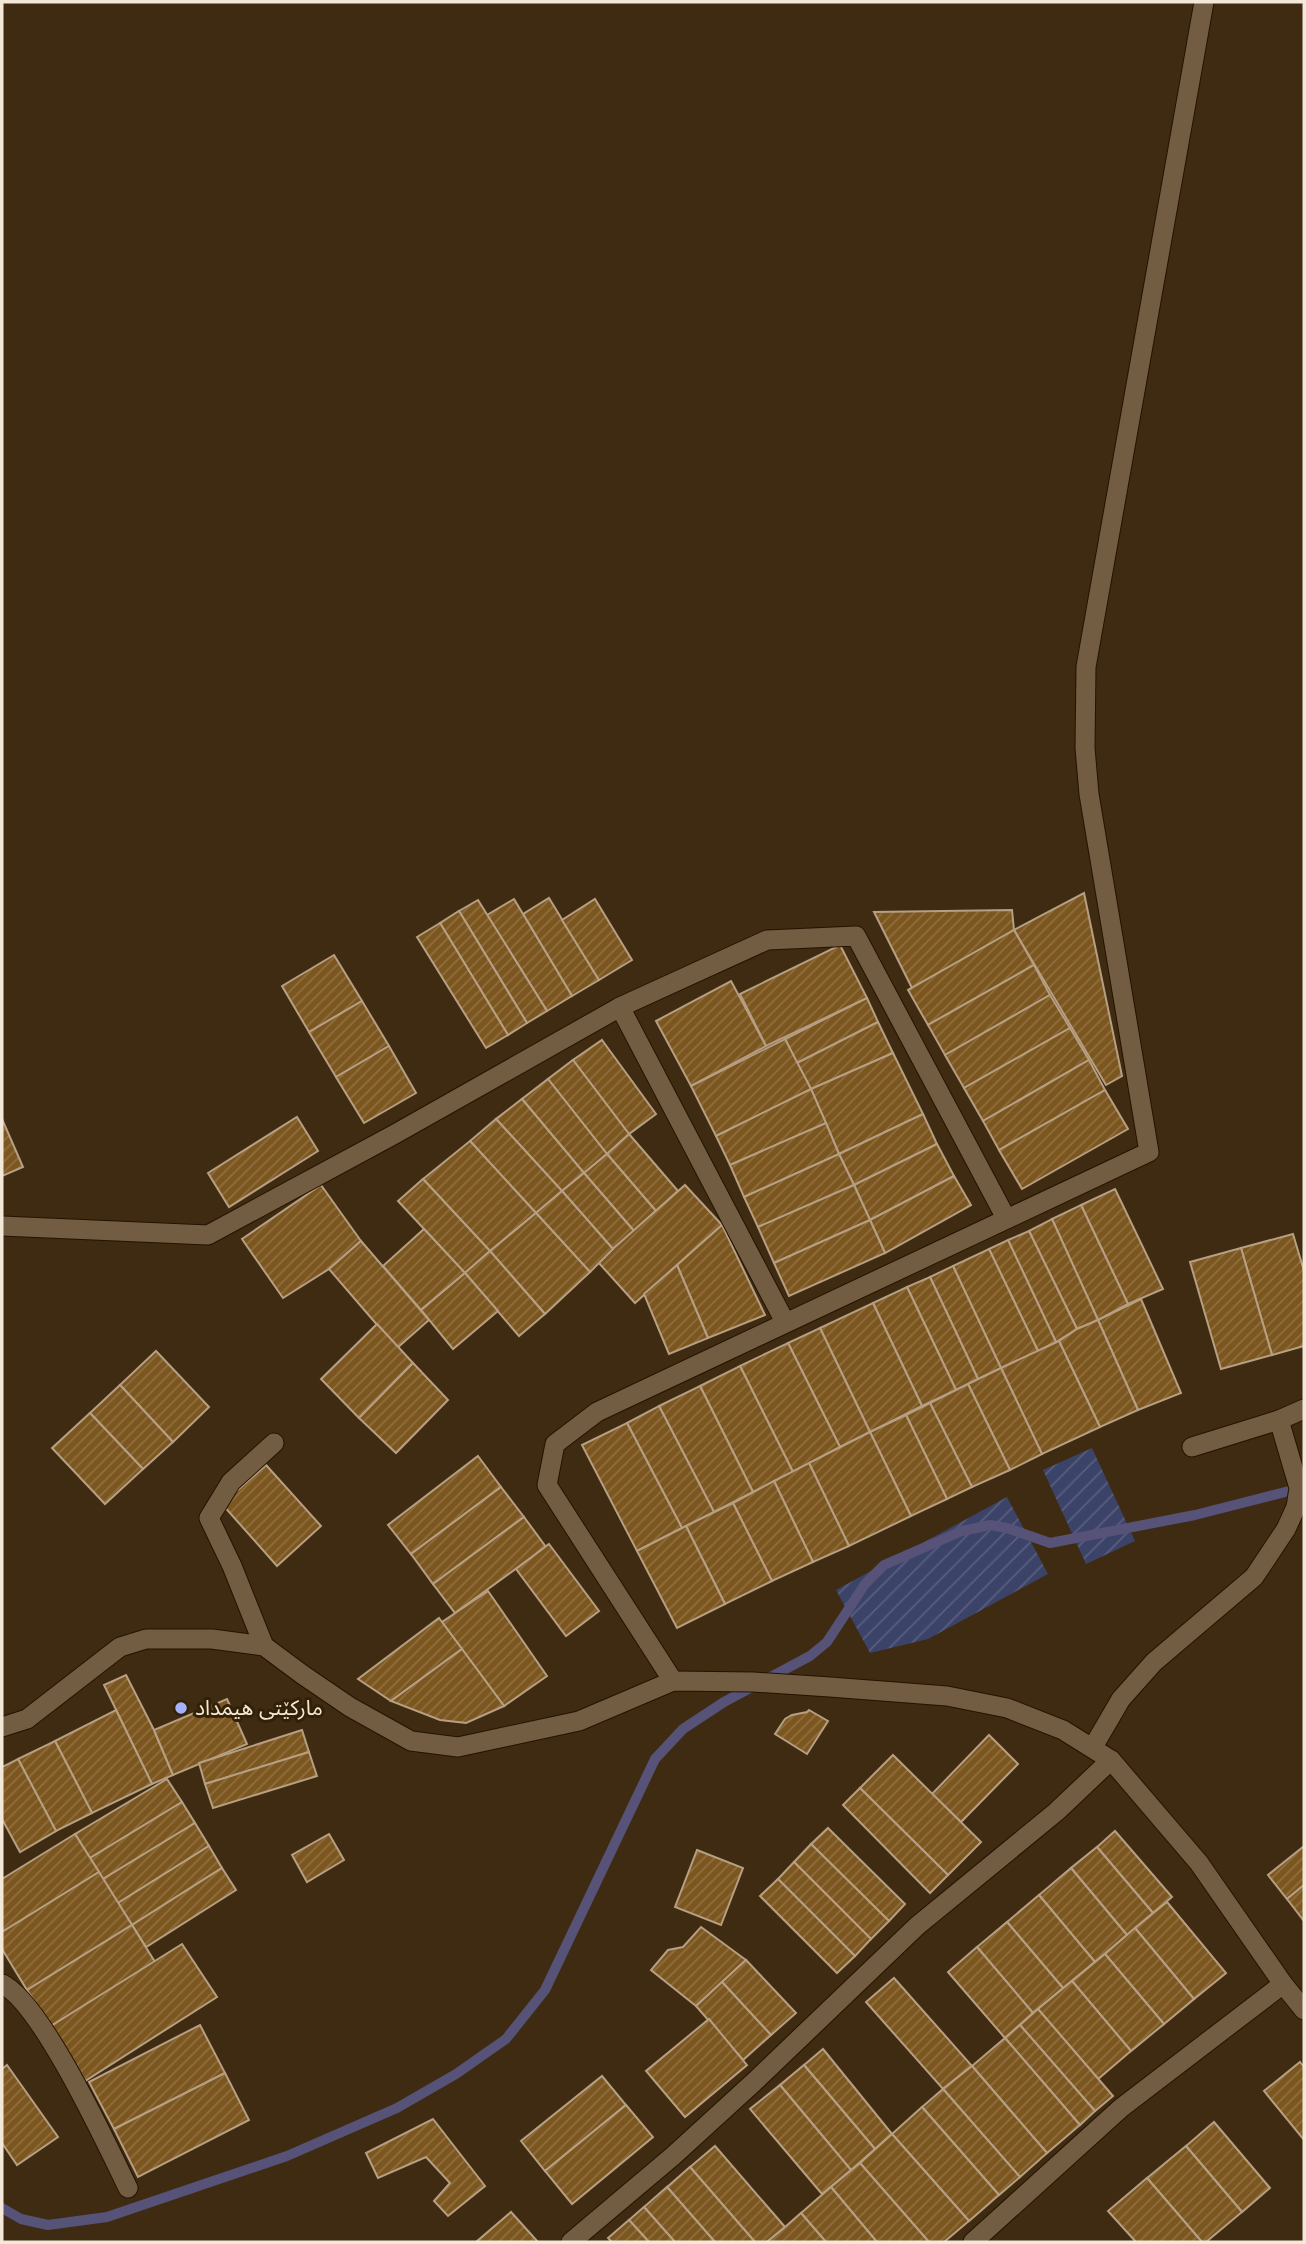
<svg xmlns="http://www.w3.org/2000/svg" width="1306" height="2244" font-family="Arial,'Noto Sans Arabic',sans-serif">
	<defs>
		<pattern id="garden-furrows" width="10" height="10" patternUnits="userSpaceOnUse" patternTransform="scale(1.75)"><rect width="10" height="10" fill="#3c4369"/><path d="M-1 1l2-2M0 10L10 0M9 11l2-2" fill="none" stroke="#595e7e"/></pattern>
		<pattern id="building-hatch" width="6" height="6" patternUnits="userSpaceOnUse" patternTransform="scale(1.75)"><rect width="6" height="6" fill="#7c561f"/><path d="M-1 1l2-2M0 6l6-6M5 7l2-2" fill="none" stroke="#8f6e3f"/></pattern>
	</defs>
	<rect width="100%" height="100%" fill="#3e2b11"/>
	<g fill="url(#garden-furrows)">
		<path d="M1092 1448 1135 1541 1086 1564 1043 1470Z"/>
		<path d="M1007 1497 1048 1574 928 1639 870 1653 836 1590Z"/>
	</g>
	<g fill="none" stroke-linecap="round" stroke-linejoin="round">
		<path stroke="#565278" stroke-width="10" d="M2 2208 21 2219 48 2225 107 2217 287 2156 397 2108 456 2074 506 2039 545 1990 655 1759 683 1729 724 1702 810 1656 827 1642 865 1584 884 1565 962 1531 990 1525 1007 1528 1050 1543 1195 1515 1301 1488"/>
	</g>
	<g fill="url(#building-hatch)" stroke="#b69f83" stroke-width="2">
		<path d="M1084 893 1122 1076 1106 1085 1014 930Z"/>
		<path d="M549 898 599 980 572 996 523 914Z"/>
		<path d="M514 899 572 996 547 1011 487 915Z"/>
		<path d="M595 899 632 960 599 980 562 920Z"/>
		<path d="M478 900 547 1011 527 1023 459 911Z"/>
		<path d="M1012 910 1014 930 912 988 874 912Z"/>
		<path d="M459 911 527 1023 508 1035 440 923Z"/>
		<path d="M440 923 508 1035 486 1048 417 937Z"/>
		<path d="M1014 930 1034 965 928 1025 908 990Z"/>
		<path d="M840 945 867 998 766 1046 740 994Z"/>
		<path d="M334 955 362 1001 309 1032 282 986Z"/>
		<path d="M1034 965 1050 995 945 1055 928 1025Z"/>
		<path d="M731 981 766 1046 691 1086 656 1021Z"/>
		<path d="M1050 995 1070 1028 964 1088 945 1055Z"/>
		<path d="M867 998 878 1022 797 1063 785 1039Z"/>
		<path d="M362 1001 389 1046 336 1077 309 1032Z"/>
		<path d="M878 1022 893 1053 811 1089 797 1063Z"/>
		<path d="M1070 1028 1089 1060 983 1121 964 1088Z"/>
		<path d="M785 1039 811 1089 716 1136 691 1086Z"/>
		<path d="M602 1040 656 1114 629 1134 573 1060Z"/>
		<path d="M389 1046 416 1093 364 1123 336 1077Z"/>
		<path d="M893 1053 923 1114 839 1154 811 1089Z"/>
		<path d="M573 1060 629 1134 607 1154 548 1079Z"/>
		<path d="M1089 1060 1105 1090 999 1150 983 1121Z"/>
		<path d="M548 1079 607 1154 584 1173 522 1099Z"/>
		<path d="M811 1089 826 1123 730 1165 716 1136Z"/>
		<path d="M1105 1090 1128 1129 1022 1189 999 1150Z"/>
		<path d="M522 1099 584 1173 562 1191 496 1119Z"/>
		<path d="M923 1114 937 1144 854 1185 839 1154Z"/>
		<path d="M297 1117 318 1151 229 1207 208 1173Z"/>
		<path d="M2 1119 23 1167 2 1176Z"/>
		<path d="M496 1119 562 1191 536 1213 470 1141Z"/>
		<path d="M826 1123 839 1154 744 1197 730 1165Z"/>
		<path d="M629 1134 678 1191 656 1211 607 1154Z"/>
		<path d="M470 1141 536 1213 490 1251 423 1179Z"/>
		<path d="M937 1144 954 1176 870 1220 854 1185Z"/>
		<path d="M607 1154 656 1211 634 1231 584 1173Z"/>
		<path d="M839 1154 854 1185 758 1227 744 1197Z"/>
		<path d="M584 1173 634 1231 613 1249 562 1191Z"/>
		<path d="M954 1176 971 1205 885 1253 870 1220Z"/>
		<path d="M423 1179 490 1251 465 1273 398 1201Z"/>
		<path d="M321 1185 361 1241 329 1269 283 1298 242 1239Z"/>
		<path d="M685 1185 722 1225 635 1303 598 1262Z"/>
		<path d="M854 1185 870 1220 774 1263 758 1227Z"/>
		<path d="M1115 1189 1163 1289 1128 1304 1081 1205Z"/>
		<path d="M562 1191 613 1249 590 1272 536 1213Z"/>
		<path d="M1081 1205 1128 1304 1098 1320 1052 1219Z"/>
		<path d="M536 1213 590 1272 545 1314 490 1251Z"/>
		<path d="M1052 1219 1098 1320 1077 1329 1029 1231Z"/>
		<path d="M870 1220 885 1253 789 1296 774 1263Z"/>
		<path d="M722 1225 765 1315 708 1338 677 1265Z"/>
		<path d="M424 1229 465 1273 421 1310 383 1266Z"/>
		<path d="M1029 1231 1077 1329 1056 1342 1008 1240Z"/>
		<path d="M1293 1234 1304 1271V1346L1272 1355 1241 1248Z"/>
		<path d="M1008 1240 1056 1342 1038 1351 989 1249Z"/>
		<path d="M361 1241 429 1320 397 1348 329 1269Z"/>
		<path d="M1241 1248 1272 1355 1221 1369 1190 1262Z"/>
		<path d="M989 1249 1038 1351 1001 1368 953 1266Z"/>
		<path d="M490 1251 545 1314 519 1336 465 1273Z"/>
		<path d="M677 1265 708 1338 669 1354 644 1294Z"/>
		<path d="M953 1266 1001 1368 978 1379 930 1277Z"/>
		<path d="M465 1273 498 1311 453 1349 421 1310Z"/>
		<path d="M930 1277 978 1379 956 1390 907 1287Z"/>
		<path d="M907 1287 956 1390 922 1406 873 1303Z"/>
		<path d="M1141 1299 1181 1393 1138 1410 1098 1320Z"/>
		<path d="M873 1303 922 1406 870 1432 820 1328Z"/>
		<path d="M1098 1320 1138 1410 1100 1427 1059 1341 1077 1329Z"/>
		<path d="M377 1324 413 1363 359 1418 321 1379Z"/>
		<path d="M820 1328 870 1432 840 1447 788 1343Z"/>
		<path d="M1059 1341 1100 1427 1042 1454 1001 1368Z"/>
		<path d="M788 1343 840 1447 793 1472 740 1366Z"/>
		<path d="M156 1351 209 1407 173 1442 120 1385Z"/>
		<path d="M413 1363 448 1400 396 1453 359 1418Z"/>
		<path d="M740 1366 793 1472 753 1492 700 1386Z"/>
		<path d="M1001 1368 1042 1454 1010 1470 968 1384Z"/>
		<path d="M968 1384 1010 1470 972 1487 930 1403Z"/>
		<path d="M120 1385 173 1442 143 1469 90 1413Z"/>
		<path d="M700 1386 753 1492 714 1512 659 1406Z"/>
		<path d="M930 1403 972 1487 947 1499 906 1415Z"/>
		<path d="M659 1406 714 1512 682 1528 627 1423Z"/>
		<path d="M90 1413 143 1469 105 1504 52 1448Z"/>
		<path d="M906 1415 947 1499 911 1516 870 1432Z"/>
		<path d="M627 1423 682 1528 637 1551 582 1445Z"/>
		<path d="M870 1432 911 1516 849 1546 809 1463Z"/>
		<path d="M478 1456 501 1487 411 1554 388 1525Z"/>
		<path d="M809 1463 849 1546 813 1562 774 1481Z"/>
		<path d="M266 1465 321 1526 277 1566 222 1504Z"/>
		<path d="M774 1481 813 1562 772 1581 733 1503Z"/>
		<path d="M501 1487 524 1517 433 1584 411 1554Z"/>
		<path d="M733 1503 772 1581 725 1604 686 1526Z"/>
		<path d="M524 1517 546 1547 455 1613 433 1584Z"/>
		<path d="M686 1526 725 1604 677 1628 637 1551Z"/>
		<path d="M549 1544 599 1611 566 1636 516 1569Z"/>
		<path d="M488 1591 547 1676 504 1706 442 1622Z"/>
		<path d="M439 1618 462 1649 391 1701 358 1679Z"/>
		<path d="M462 1649 504 1706 466 1723 440 1720 391 1701Z"/>
		<path d="M126 1675 154 1730 173 1775 152 1784 104 1685Z"/>
		<path d="M227 1699 247 1744 173 1775 154 1730Z"/>
		<path d="M116 1710 152 1784 92 1813 55 1741Z"/>
		<path d="M809 1710 828 1721 807 1754 775 1734 785 1719 792 1715 807 1712Z"/>
		<path d="M302 1730 309 1752 205 1784 199 1763Z"/>
		<path d="M989 1735 1018 1764 961 1822 932 1794Z"/>
		<path d="M55 1741 92 1813 56 1831 18 1759Z"/>
		<path d="M309 1752 317 1776 213 1808 205 1784Z"/>
		<path d="M893 1755 981 1842 948 1875 860 1788Z"/>
		<path d="M18 1759 56 1831 20 1852 2 1819V1767Z"/>
		<path d="M167 1779 182 1802 90 1858 75 1834Z"/>
		<path d="M860 1788 948 1875 930 1893 843 1805Z"/>
		<path d="M182 1802 195 1823 103 1879 90 1858Z"/>
		<path d="M195 1823 209 1846 118 1903 103 1879Z"/>
		<path d="M828 1828 905 1904 889 1921 811 1844Z"/>
		<path d="M1115 1831 1172 1897 1153 1913 1097 1847Z"/>
		<path d="M75 1834 99 1872 2 1932V1879Z"/>
		<path d="M329 1834 344 1860 307 1882 292 1855Z"/>
		<path d="M811 1844 889 1921 871 1939 794 1862Z"/>
		<path d="M209 1846 222 1868 132 1925 118 1903Z"/>
		<path d="M1304 1846V1885L1287 1899 1268 1875Z"/>
		<path d="M1097 1847 1153 1913 1127 1935 1071 1868Z"/>
		<path d="M697 1850 743 1868 721 1925 675 1907Z"/>
		<path d="M794 1862 871 1939 855 1956 778 1879Z"/>
		<path d="M222 1868 236 1890 146 1947 132 1925Z"/>
		<path d="M1071 1868 1127 1935 1095 1962 1039 1895Z"/>
		<path d="M99 1872 132 1925 27 1990 2 1949V1932Z"/>
		<path d="M778 1879 855 1956 837 1973 760 1896Z"/>
		<path d="M1304 1885V1921L1287 1899Z"/>
		<path d="M1039 1895 1095 1962 1063 1988 1007 1922Z"/>
		<path d="M1167 1902 1226 1973 1194 1999 1135 1928Z"/>
		<path d="M1007 1922 1063 1988 1033 2013 977 1947Z"/>
		<path d="M132 1925 155 1962 51 2026 27 1990Z"/>
		<path d="M701 1927 746 1960 696 2006 651 1970 668 1950 683 1947Z"/>
		<path d="M1135 1928 1194 1999 1164 2024 1105 1954Z"/>
		<path d="M182 1944 217 1997 85 2081 51 2026Z"/>
		<path d="M977 1947 1033 2013 1005 2038 948 1972Z"/>
		<path d="M1105 1954 1164 2024 1131 2051 1072 1981Z"/>
		<path d="M746 1960 796 2013 771 2035 722 1982Z"/>
		<path d="M894 1978 972 2066 943 2089 866 2002Z"/>
		<path d="M1072 1981 1131 2051 1098 2079 1038 2009Z"/>
		<path d="M722 1982 771 2035 743 2060 696 2006Z"/>
		<path d="M1038 2009 1113 2096 1095 2111 1020 2025Z"/>
		<path d="M709 2019 747 2065 685 2117 646 2071Z"/>
		<path d="M200 2025 225 2073 114 2129 89 2082Z"/>
		<path d="M1020 2025 1095 2111 1080 2125 1005 2038Z"/>
		<path d="M1005 2038 1080 2125 1047 2153 972 2066Z"/>
		<path d="M823 2049 892 2134 875 2149 804 2065Z"/>
		<path d="M1300 2062 1304 2067V2140L1264 2091Z"/>
		<path d="M7 2065 58 2137 17 2165 2 2143V2069Z"/>
		<path d="M804 2065 875 2149 851 2170 780 2085Z"/>
		<path d="M972 2066 1047 2153 1020 2177 943 2089Z"/>
		<path d="M225 2073 249 2120 138 2177 114 2129Z"/>
		<path d="M602 2076 626 2105 545 2171 521 2141Z"/>
		<path d="M780 2085 851 2170 822 2194 750 2109Z"/>
		<path d="M943 2089 1020 2177 999 2195 922 2107Z"/>
		<path d="M626 2105 653 2137 572 2204 545 2171Z"/>
		<path d="M922 2107 999 2195 969 2221 892 2134Z"/>
		<path d="M433 2119 485 2186 448 2216 434 2201 450 2183 426 2157 378 2178 366 2153Z"/>
		<path d="M1214 2122 1270 2188 1242 2212 1186 2146Z"/>
		<path d="M892 2134 969 2221 944 2242H929L860 2163Z"/>
		<path d="M715 2146 785 2227 767 2242H755L690 2167Z"/>
		<path d="M1186 2146 1242 2212 1206 2242H1202L1147 2178Z"/>
		<path d="M860 2163 929 2242H877L831 2187Z"/>
		<path d="M690 2167 755 2242H715L667 2187Z"/>
		<path d="M1147 2178 1202 2242H1136L1108 2211Z"/>
		<path d="M667 2187 715 2242H675L644 2207Z"/>
		<path d="M831 2187 877 2242H826L801 2213Z"/>
		<path d="M644 2207 675 2242H649L629 2220Z"/>
		<path d="M511 2212 538 2242H476Z"/>
		<path d="M801 2213 826 2242H767L785 2227Z"/>
		<path d="M629 2220 649 2242H612L608 2238Z"/>
	</g>
	<g fill="none" stroke-linecap="round" stroke-linejoin="round">
		<g stroke="#241300" stroke-width="21">
			<g id="minor">
				<path d="M620 1007 785 1322"/>
				<path d="M2 1226 208 1235 395 1134 620 1007 767 940 856 936 1006 1218"/>
				<path d="M1279 1420 1304 1409"/>
				<path d="M264 1646 232 1566 209 1518 231 1482 274 1443"/>
				<path d="M673 1681 547 1485 555 1444 597 1412 1149 1152 1089 794 1085 748 1086 667 1204 2"/>
				<path d="M2 1727 27 1719 120 1647 146 1639H212L264 1646 303 1675 350 1707 411 1741 458 1747 579 1721 673 1681 753 1682 830 1687 947 1696 1007 1708 1063 1730 1111 1760 1199 1863 1283 1984 1304 2010"/>
				<path d="M1093 1747 1121 1699 1154 1662 1254 1577 1286 1529 1296 1507 1299 1488 1279 1420 1192 1447"/>
				<path d="M2 1984C41 2002 107 2145 128 2188"/>
				<path d="M571 2242 673 2156 754 2082 917 1926 1056 1812 1111 1760"/>
				<path d="M973 2242 1121 2108 1283 1984"/>
			</g>
		</g>
		<use href="#minor" stroke="#725d42" stroke-width="19"/>
	</g>
	<circle fill="#a4b2fc" stroke="#332107" stroke-width="2.5" cx="181" cy="1708" r="7"/>
	<g text-anchor="middle" stroke-width="6" stroke-linejoin="round" paint-order="stroke">
		<g font-size="21" fill="#f4e8d9" stroke="#332107" text-anchor="start">
			<text x="195" y="1715">مارکێتی هیمداد</text>
		</g>
	</g>
	<rect width="1306" height="2244" fill="none" stroke="#f4e8d9" stroke-width="7"/>
</svg>
